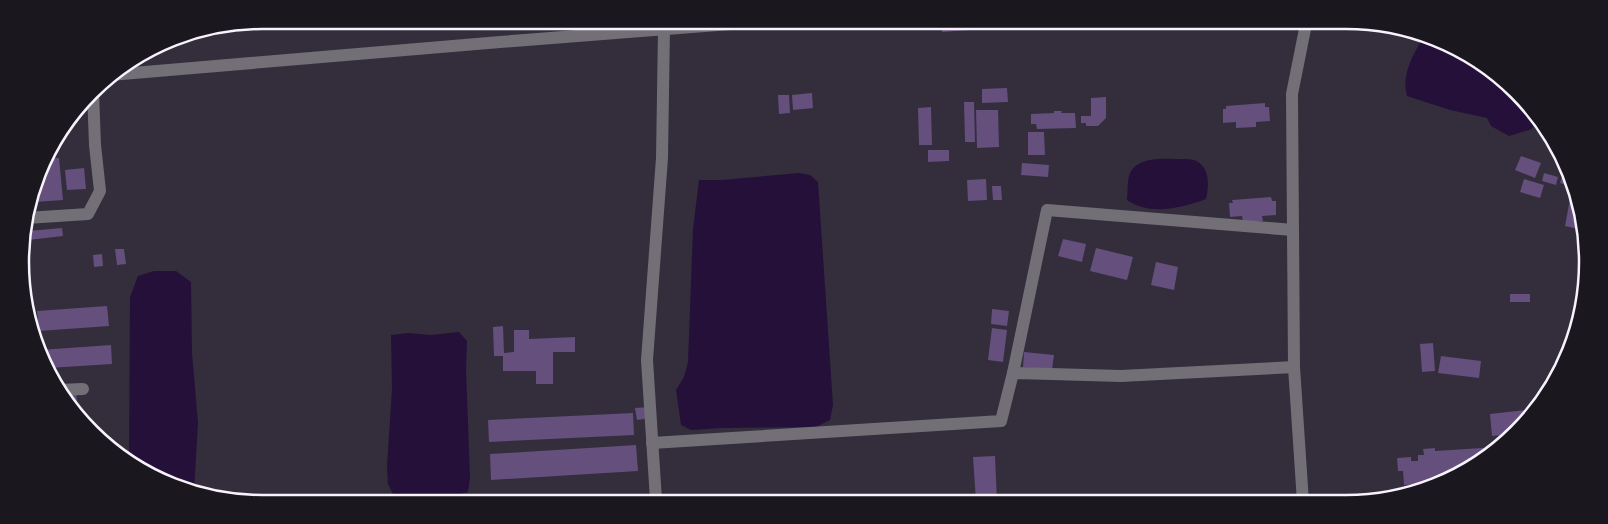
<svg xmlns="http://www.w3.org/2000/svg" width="1608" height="524" font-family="'Work Sans',sans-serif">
	<rect width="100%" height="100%" fill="#332d3c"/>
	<g fill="#251039">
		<path d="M1423 37 1481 61 1537 118 1532 129 1509 136 1491 126 1487 118 1450 110 1407 96C1401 74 1413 56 1423 37Z"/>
		<path d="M1183 159C1188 159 1194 159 1198 162 1210 169 1209 188 1206 199 1182 208 1150 216 1127 200 1128 192 1127 183 1129 176 1135 155 1166 159 1183 159Z"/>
		<path d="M799 173 810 175 818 182 833 405 830 420 816 427 723 428 691 430 681 425 676 390 684 377 688 362 693 229 699 180H722Z"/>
		<path d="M154 271H176L191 282 192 353 198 423 194 491 129 464 130 297 138 276Z"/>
		<path d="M459 332 467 341 466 370 470 478 468 492 441 499 393 494 388 484 387 466 392 389 391 335 408 333 431 335Z"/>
	</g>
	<g fill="#644f7d">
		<path d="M942 23H971V30L942 32Z"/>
		<path d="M1007 88 1008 102 982 103V89Z"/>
		<path d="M812 93 813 108 793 110 792 95Z"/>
		<path d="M778 95H789L790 113 779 114Z"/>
		<path d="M1106 97V118L1098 126H1086V123H1081V116H1091V98Z"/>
		<path d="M964 102H974L975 142H965Z"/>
		<path d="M1265 103V107H1269L1270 121 1256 122V127L1236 128V122L1223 123V109H1226V106Z"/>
		<path d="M931 107 932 145H919L918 108Z"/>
		<path d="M976 110H998L999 147 977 148Z"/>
		<path d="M1054 111H1062L1061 113H1075L1076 128 1037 129 1036 124H1031V114L1054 113Z"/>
		<path d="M1028 132H1044L1045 155H1028Z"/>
		<path d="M928 150H949V161L928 162Z"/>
		<path d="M1521 156 1541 163 1535 178 1515 170Z"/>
		<path d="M59 158 63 200 35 202 34 192 44 159Z"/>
		<path d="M1022 163 1049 165 1048 177 1021 175Z"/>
		<path d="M84 168 86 189 67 190 65 170Z"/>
		<path d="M1544 173 1558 177 1556 185 1542 181Z"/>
		<path d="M1563 174 1567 175 1572 187 1560 183Z"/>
		<path d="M986 179 987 200 968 201 967 180Z"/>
		<path d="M1524 179 1544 185 1540 198 1520 192Z"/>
		<path d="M992 186H1001L1002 200H993Z"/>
		<path d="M1572 188 1583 215V230L1565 226Z"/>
		<path d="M1271 197 1272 201H1276V215L1262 216 1263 221 1243 222 1242 216 1230 217 1229 203H1233L1232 200Z"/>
		<path d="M62 228 63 236 28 240V231Z"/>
		<path d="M1063 239 1086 244 1082 262 1058 256Z"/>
		<path d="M1096 248 1133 257 1127 280 1090 271Z"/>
		<path d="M115 249H124L126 264 117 265Z"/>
		<path d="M102 254 103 266 94 267 93 255Z"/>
		<path d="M1156 262 1178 267 1174 290 1151 285Z"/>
		<rect x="1510" y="294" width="20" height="8"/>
		<path d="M107 306 109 326 39 331 37 311Z"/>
		<path d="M992 309 1009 311 1007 326 991 324Z"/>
		<path d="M503 326 504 353 514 352V330H529V339L575 337V352H553V384H536V371H503V356H494L493 327Z"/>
		<path d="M992 328 1007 330 1003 362 988 360Z"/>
		<path d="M1433 343 1435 371 1422 372 1420 344Z"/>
		<path d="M111 345 112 364 48 368 40 350Z"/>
		<path d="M1024 352 1054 355 1052 370 1023 367Z"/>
		<path d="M1441 356 1481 361 1479 378 1438 373Z"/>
		<path d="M76 390 78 414 61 397 58 391Z"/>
		<path d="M649 407 650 418 637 420 635 408Z"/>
		<path d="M1536 409 1516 434 1492 436 1490 414Z"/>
		<path d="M633 413 634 435 489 442 488 420Z"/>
		<path d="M636 445 638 471 491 480 490 454Z"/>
		<path d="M1498 447 1453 479 1434 483V485L1422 488V484L1404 485 1403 471H1398L1397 458 1411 457V461H1418V455H1424L1423 449 1435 448V451Z"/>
		<path d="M995 456 997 501H976L973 457Z"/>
	</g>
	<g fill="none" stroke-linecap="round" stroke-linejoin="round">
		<g stroke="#726f76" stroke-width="12">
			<path d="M110 75 500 42 756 22"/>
			<path d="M26 218 88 214 100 191 95 145 93 92"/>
			<path d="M1294 367 1292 94 1306 24"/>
			<path d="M1013 373 1047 210 1293 230"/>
			<path d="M58 390 83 389"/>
			<path d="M652 443 1001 421 1013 373 1121 376 1294 367 1303 502"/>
			<path d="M656 500 647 360 662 158 664 29"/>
		</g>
	</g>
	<path d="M0 0H1608V524H0ZM262 29H1346A233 233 0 0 1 1579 262V262A233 233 0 0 1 1346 495H262A233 233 0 0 1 29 262V262A233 233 0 0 1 262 29Z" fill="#1a171e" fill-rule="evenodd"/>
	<path fill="none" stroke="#f7f3fc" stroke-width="2.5" d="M262 29H1346A233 233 0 0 1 1579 262V262A233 233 0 0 1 1346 495H262A233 233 0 0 1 29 262V262A233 233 0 0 1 262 29Z"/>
</svg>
